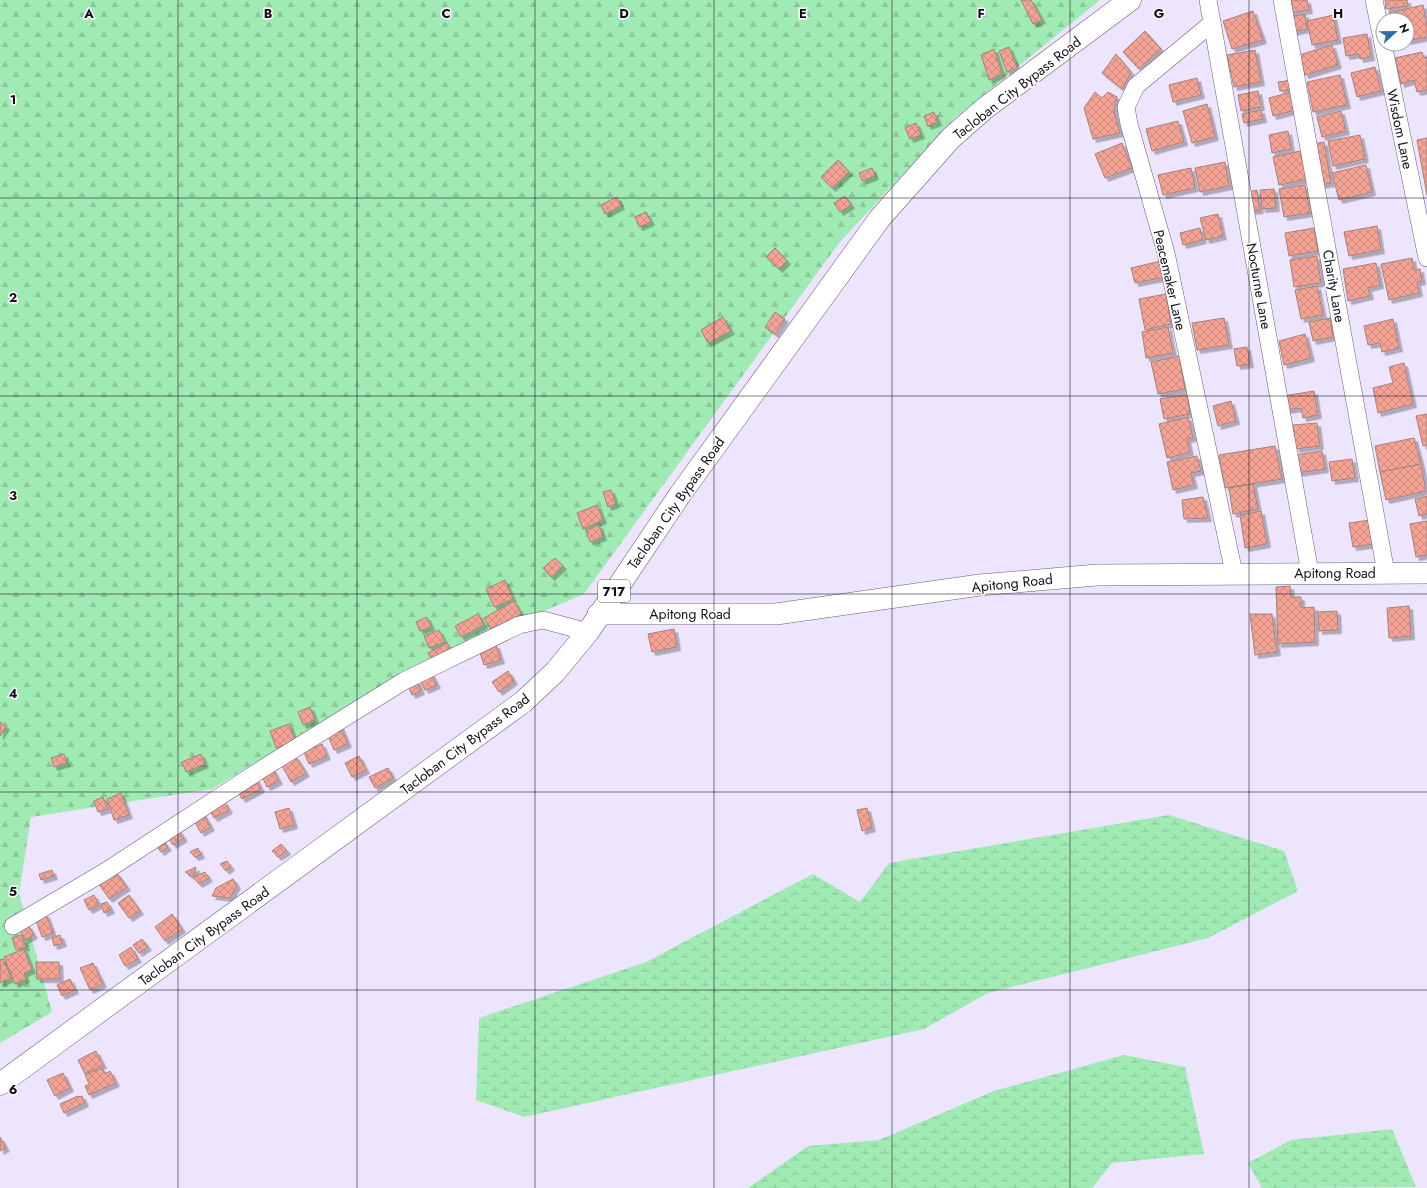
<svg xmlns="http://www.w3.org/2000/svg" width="1427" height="1188" font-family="Jost,sans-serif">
	<defs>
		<pattern id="forest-firs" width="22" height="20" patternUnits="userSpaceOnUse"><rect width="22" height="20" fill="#a0ebb4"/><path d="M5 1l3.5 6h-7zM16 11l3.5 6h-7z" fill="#89c89a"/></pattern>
		<pattern id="wetland-marsh" width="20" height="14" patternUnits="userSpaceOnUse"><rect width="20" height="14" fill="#a0ebb4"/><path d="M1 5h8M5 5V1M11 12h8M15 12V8" fill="none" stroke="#89c89a"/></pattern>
		<pattern id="building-cross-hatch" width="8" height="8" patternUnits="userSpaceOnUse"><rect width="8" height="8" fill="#f3a293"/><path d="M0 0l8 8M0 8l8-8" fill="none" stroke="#cf8a7e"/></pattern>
		<filter id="shadow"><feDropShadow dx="3.5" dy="3.5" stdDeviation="0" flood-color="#0004"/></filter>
	</defs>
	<rect width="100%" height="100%" fill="#ede4fe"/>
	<path fill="url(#forest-firs)" d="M0 0H1100L956 117 839 243 584 594 414 666 212 789 31 817 19 893 52 1012 0 1043Z"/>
	<g fill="url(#wetland-marsh)">
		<path d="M1169 815 1284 851 1298 891 1208 938 988 993 924 1029 524 1117 476 1100 479 1018 646 962 813 874 860 902 889 863Z"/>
		<path d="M1124 1055 1185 1067 1204 1154 1112 1163 1092 1188H748L808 1146 879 1140 994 1091Z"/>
		<path d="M1392 1129 1416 1187 1262 1188 1248 1163 1291 1140Z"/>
	</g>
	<g fill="url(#building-cross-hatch)" stroke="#a5827b" filter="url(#shadow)">
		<path d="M1021 0H1031L1042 20 1033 24Z"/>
		<path d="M1289 0H1307L1309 10 1291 13Z"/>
		<path d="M1385 0H1407L1408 6 1386 9Z"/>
		<path d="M1423 5 1427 26V37L1407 41V20H1390L1389 13Z"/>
		<path d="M1253 11 1263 40 1232 49 1223 21Z"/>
		<path d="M1305 14 1307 29 1292 32 1289 17Z"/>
		<path d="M1333 15 1338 40 1312 45 1307 21Z"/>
		<path d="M1145 31 1161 49 1139 69 1123 52Z"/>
		<path d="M1367 34 1371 57 1360 59 1359 54 1346 56 1343 38Z"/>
		<path d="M1332 45 1338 65 1305 75 1299 55Z"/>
		<path d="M1009 47 1017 68 1007 72 999 51Z"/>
		<path d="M994 49 1002 74 989 80 981 55Z"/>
		<path d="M1255 50 1261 82 1234 87 1227 55Z"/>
		<path d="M1422 52 1424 58 1427 57V90L1417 92 1414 80 1401 84 1395 58Z"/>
		<path d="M1116 54 1131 72 1122 89 1102 73Z"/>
		<path d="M1375 67 1381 91 1357 97 1351 73Z"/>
		<path d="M1340 75 1347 105 1313 112 1307 82Z"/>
		<path d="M1197 78 1201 95 1173 102 1169 85Z"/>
		<path d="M1292 80 1293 90 1280 91 1278 82Z"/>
		<path d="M1258 91 1261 107 1241 111 1238 95Z"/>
		<path d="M1095 92 1102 98 1108 92 1117 97 1114 111 1120 133 1093 139 1084 108Z"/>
		<path d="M1292 92 1296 110 1273 116 1269 98Z"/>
		<path d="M1207 104 1215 137 1192 143 1183 111Z"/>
		<path d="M1261 110 1263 119 1244 123 1242 114Z"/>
		<path d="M1341 111 1346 131 1322 137 1317 117Z"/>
		<path d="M934 112 938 122 928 126 924 116Z"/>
		<path d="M1178 121 1184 142 1152 151 1146 129Z"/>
		<path d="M916 123 921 135 910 139 905 128Z"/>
		<path d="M1288 131 1291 149 1272 153 1269 135Z"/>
		<path d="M1360 135 1365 159 1333 166 1328 141Z"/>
		<path d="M1427 138V195L1417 140Z"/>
		<path d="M1324 142 1331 183 1321 185 1313 144Z"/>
		<path d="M1122 143 1132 168 1105 178 1095 154Z"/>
		<path d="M1300 151 1307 179 1279 185 1273 157Z"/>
		<path d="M838 160 849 172 832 188 821 177Z"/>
		<path d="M1225 162 1229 186 1200 192 1195 168Z"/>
		<path d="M1366 165 1372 192 1339 200 1332 173Z"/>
		<path d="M872 168 875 176 862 181 859 173Z"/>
		<path d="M1191 168 1195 188 1163 195 1158 175Z"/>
		<path d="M1305 185 1310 213 1284 217 1279 189Z"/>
		<path d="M1274 189 1276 208 1262 209 1260 190Z"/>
		<path d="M1257 190 1260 210 1251 211 1248 192Z"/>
		<path d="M845 196 851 205 840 212 834 203Z"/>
		<path d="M617 197 621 206 605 214 601 205Z"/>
		<path d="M646 212 651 222 639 227 635 217Z"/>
		<path d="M1218 214 1223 236 1206 240 1200 218Z"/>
		<path d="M1377 226 1381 250 1349 256 1344 232Z"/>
		<path d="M1200 228 1203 240 1183 245 1180 233Z"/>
		<path d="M1314 228 1318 251 1289 256 1285 233Z"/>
		<path d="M775 248 787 261 779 269 766 257Z"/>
		<path d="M1317 256 1321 283 1294 287 1290 260Z"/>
		<path d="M1412 258 1414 270 1420 269 1422 281 1417 282 1419 293 1389 300 1381 264Z"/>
		<path d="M1161 261 1165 277 1135 283 1131 268Z"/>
		<path d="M1376 263 1380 285 1368 288 1370 296 1348 301 1343 269Z"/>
		<path d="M1317 286 1323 315 1301 319 1295 290Z"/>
		<path d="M1166 294 1171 324 1145 330 1139 299Z"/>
		<path d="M775 312 785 319 775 334 765 327Z"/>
		<path d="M723 317 731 331 708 343 701 330Z"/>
		<path d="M1224 318 1229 345 1197 350 1192 323Z"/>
		<path d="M1330 318 1333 337 1313 341 1309 322Z"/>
		<path d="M1393 319 1399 348 1382 352 1380 343 1368 345 1364 326Z"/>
		<path d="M1168 327 1173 353 1146 358 1142 332Z"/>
		<path d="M1305 334 1311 358 1284 365 1279 341Z"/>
		<path d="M1247 347 1250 364 1237 366 1234 349Z"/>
		<path d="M1179 356 1185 389 1158 394 1151 362Z"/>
		<path d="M1404 363 1413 404 1378 413 1373 388 1393 383 1389 367Z"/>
		<path d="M1314 391 1318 415 1303 418 1301 408 1285 410 1283 396Z"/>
		<path d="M1187 394 1190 414 1164 419 1160 399Z"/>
		<path d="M1231 401 1236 421 1218 426 1213 406Z"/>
		<path d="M1427 414V445L1423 446 1416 416Z"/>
		<path d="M1188 417 1193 438 1187 439 1190 452 1167 458 1159 424Z"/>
		<path d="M1317 423 1320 446 1296 449 1293 425Z"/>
		<path d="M1414 438 1421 464 1380 472 1375 446Z"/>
		<path d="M1275 446 1282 479 1225 488 1219 455Z"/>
		<path d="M1322 451 1325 469 1297 473 1294 455Z"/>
		<path d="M1197 456 1201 471 1191 473 1194 485 1173 490 1167 462Z"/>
		<path d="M1352 459 1355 478 1332 481 1329 462Z"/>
		<path d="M1421 464 1426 491 1386 500 1380 472Z"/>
		<path d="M1253 484 1258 509 1233 514 1229 488Z"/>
		<path d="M611 490 616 504 608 507 603 492Z"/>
		<path d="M1427 496V514L1419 516 1415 499Z"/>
		<path d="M1203 497 1208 518 1184 519 1182 500Z"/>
		<path d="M597 505 603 520 583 529 577 513Z"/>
		<path d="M1261 511 1267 544 1245 548 1240 515Z"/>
		<path d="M1370 520 1374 544 1353 547 1349 523Z"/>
		<path d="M1427 521V555L1416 557 1410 524Z"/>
		<path d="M599 525 603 537 590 542 586 530Z"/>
		<path d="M555 558 563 566 551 577 543 568Z"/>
		<path d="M505 580 513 599 494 607 486 589Z"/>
		<path d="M1290 586 1291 597H1301V608L1314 607 1315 642 1278 644 1276 587Z"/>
		<path d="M514 601 521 614 492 631 484 618Z"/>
		<path d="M1409 606 1411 636 1389 638 1387 608Z"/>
		<path d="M1337 611 1338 630 1319 631 1318 612Z"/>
		<path d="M478 614 484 625 461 637 455 626Z"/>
		<path d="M1250 614H1272L1277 652 1255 655Z"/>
		<path d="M427 617 431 627 420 631 416 622Z"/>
		<path d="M674 629 677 647 652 652 648 634Z"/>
		<path d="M439 630 445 642 429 648 424 636Z"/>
		<path d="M447 643 452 652 433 662 428 653Z"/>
		<path d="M496 645 501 660 484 665 479 650Z"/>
		<path d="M430 671 437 685 425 690 419 677Z"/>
		<path d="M508 671 514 681 499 692 492 682Z"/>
		<path d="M417 680 421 691 412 695 407 684Z"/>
		<path d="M310 707 315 720 303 725 298 712Z"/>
		<path d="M0 722 6 726 0 736Z"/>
		<path d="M289 724 295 741 276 748 270 731Z"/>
		<path d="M340 725 348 744 334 750 326 731Z"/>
		<path d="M322 744 327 756 309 764 304 752Z"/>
		<path d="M64 754 67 763 54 767 51 758Z"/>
		<path d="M201 754 205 764 186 772 182 762Z"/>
		<path d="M359 756 366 770 352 777 345 763Z"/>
		<path d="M296 757 306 773 291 782 282 766Z"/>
		<path d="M271 766 279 781 267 787 260 772Z"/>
		<path d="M388 768 393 778 375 788 369 777Z"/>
		<path d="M255 777 261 789 242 799 236 787Z"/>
		<path d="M121 793 129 815 114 820 107 799Z"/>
		<path d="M103 797 108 809 98 812 94 801Z"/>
		<path d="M224 801 229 810 214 818 209 809Z"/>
		<path d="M289 808 294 825 280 829 275 812Z"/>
		<path d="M867 808 872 828 862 831 857 810Z"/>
		<path d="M202 812 211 827 201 833 192 817Z"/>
		<path d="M177 828 184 838 173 845 166 835Z"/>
		<path d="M161 838 168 847 161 852 154 843Z"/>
		<path d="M281 844 287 851 278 857 272 851Z"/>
		<path d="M198 848 201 855 195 857 190 852Z"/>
		<path d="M227 861 231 867 226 871 220 864Z"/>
		<path d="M196 867 195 873 191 876 185 872Z"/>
		<path d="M52 870 54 876 41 880 39 874Z"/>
		<path d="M116 872 127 887 109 899 99 884Z"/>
		<path d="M205 872 209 878 199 884 193 877Z"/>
		<path d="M233 879 237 885 230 898 212 896 216 888Z"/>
		<path d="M94 895 99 905 89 910 84 900Z"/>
		<path d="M129 895 140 911 129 918 118 903Z"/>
		<path d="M107 902 111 910 104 913 101 904Z"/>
		<path d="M46 914 53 933 42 937 35 918Z"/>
		<path d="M172 914 182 929 165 941 155 927Z"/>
		<path d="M28 925 34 935 25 940 20 930Z"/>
		<path d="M21 935 26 947 16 950 12 938Z"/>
		<path d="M60 935 63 943 54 946 52 938Z"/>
		<path d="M142 939 148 947 139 953 133 945Z"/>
		<path d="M131 947 138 959 125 966 119 955Z"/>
		<path d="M24 949 32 970 24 973 26 979 15 984 4 957Z"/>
		<path d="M3 959 11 978 0 983V960Z"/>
		<path d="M36 962H59L60 979H37Z"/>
		<path d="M93 963 103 984 90 990 80 968Z"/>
		<path d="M70 979 75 990 62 996 57 985Z"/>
		<path d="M96 1051 103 1065 85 1074 78 1060Z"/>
		<path d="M102 1068 105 1074 110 1071 116 1083 89 1095 85 1086 89 1084 85 1075Z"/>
		<path d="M63 1073 70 1088 55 1096 47 1080Z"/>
		<path d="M78 1096 79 1097 82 1096 85 1103 64 1113 60 1104Z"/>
		<path d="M0 1137 6 1148 0 1151Z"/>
	</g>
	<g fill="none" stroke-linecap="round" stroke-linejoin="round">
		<g stroke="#685e79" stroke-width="18">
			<g id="minor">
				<path d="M1208 0 1310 573"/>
				<path d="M1282 0 1386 573"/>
				<path d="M1374 0 1427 258"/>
				<path d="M1212 23 1136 86 1126 107 1129 124 1166 253 1234 573"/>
				<path d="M13 926 106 871 262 769 404 681 519 625 543 620 588 632"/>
			</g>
		</g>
		<g stroke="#685e79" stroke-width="22">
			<path id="tertiary" d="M598 614H776L980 585 1097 575 1427 573"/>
		</g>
		<g stroke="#685e79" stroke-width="23">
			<path id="trunk" d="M0 1084 523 702 555 672 588 632 679 496 880 218 951 138 984 109 1130 0"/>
		</g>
		<use href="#minor" stroke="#fff" stroke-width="17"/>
		<use href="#tertiary" stroke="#fff" stroke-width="21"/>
		<use href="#trunk" stroke="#fff" stroke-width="22"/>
	</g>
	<path fill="none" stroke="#130f1a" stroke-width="1" stroke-opacity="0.55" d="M178 0V1188M357 0V1188M535 0V1188M714 0V1188M892 0V1188M1070 0V1188M1249 0V1188M0 198H1427M0 396H1427M0 594H1427M0 792H1427M0 990H1427"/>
	<g text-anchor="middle" stroke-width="3" stroke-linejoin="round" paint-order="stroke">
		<rect fill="#fff" stroke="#5a575f" stroke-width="1" x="598" y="580" width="32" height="22" rx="3"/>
		<g font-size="13" font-weight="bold" fill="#130f1a">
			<text x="614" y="596">717</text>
		</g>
		<g font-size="14" fill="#130f1a" stroke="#fff">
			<text transform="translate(1017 88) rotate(-38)" y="5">Tacloban City Bypass Road</text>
			<text transform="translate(1400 129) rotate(78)" y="5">Wisdom Lane</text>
			<text transform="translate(1170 280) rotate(77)" y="5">Peacemaker Lane</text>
			<text transform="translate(1259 286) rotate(80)" y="5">Nocturne Lane</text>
			<text transform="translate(1334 286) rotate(80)" y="5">Charity Lane</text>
			<text transform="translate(676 503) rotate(-55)" y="5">Tacloban City Bypass Road</text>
			<text x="1335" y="578">Apitong Road</text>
			<text transform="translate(1012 583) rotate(-6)" y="5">Apitong Road</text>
			<text x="690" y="619">Apitong Road</text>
			<text transform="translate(465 744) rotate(-37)" y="5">Tacloban City Bypass Road</text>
			<text transform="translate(204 936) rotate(-36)" y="5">Tacloban City Bypass Road</text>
		</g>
	</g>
	<g font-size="13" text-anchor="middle" font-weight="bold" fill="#130f1a" stroke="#fff" stroke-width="3" stroke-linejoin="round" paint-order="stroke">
		<text x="89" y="18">A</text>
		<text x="268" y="18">B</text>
		<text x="446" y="18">C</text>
		<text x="624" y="18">D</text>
		<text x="803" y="18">E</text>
		<text x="981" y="18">F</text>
		<text x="1159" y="18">G</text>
		<text x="1338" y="18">H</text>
		<text x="13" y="104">1</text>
		<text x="13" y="302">2</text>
		<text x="13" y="500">3</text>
		<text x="13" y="698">4</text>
		<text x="13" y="896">5</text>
		<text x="13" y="1094">6</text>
	</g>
	<g transform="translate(1395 32) rotate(68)"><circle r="19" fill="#ffffff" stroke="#a19fa3"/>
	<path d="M0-3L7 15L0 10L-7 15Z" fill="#2671a4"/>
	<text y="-6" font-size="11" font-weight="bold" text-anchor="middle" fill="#130f1a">N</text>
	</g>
</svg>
